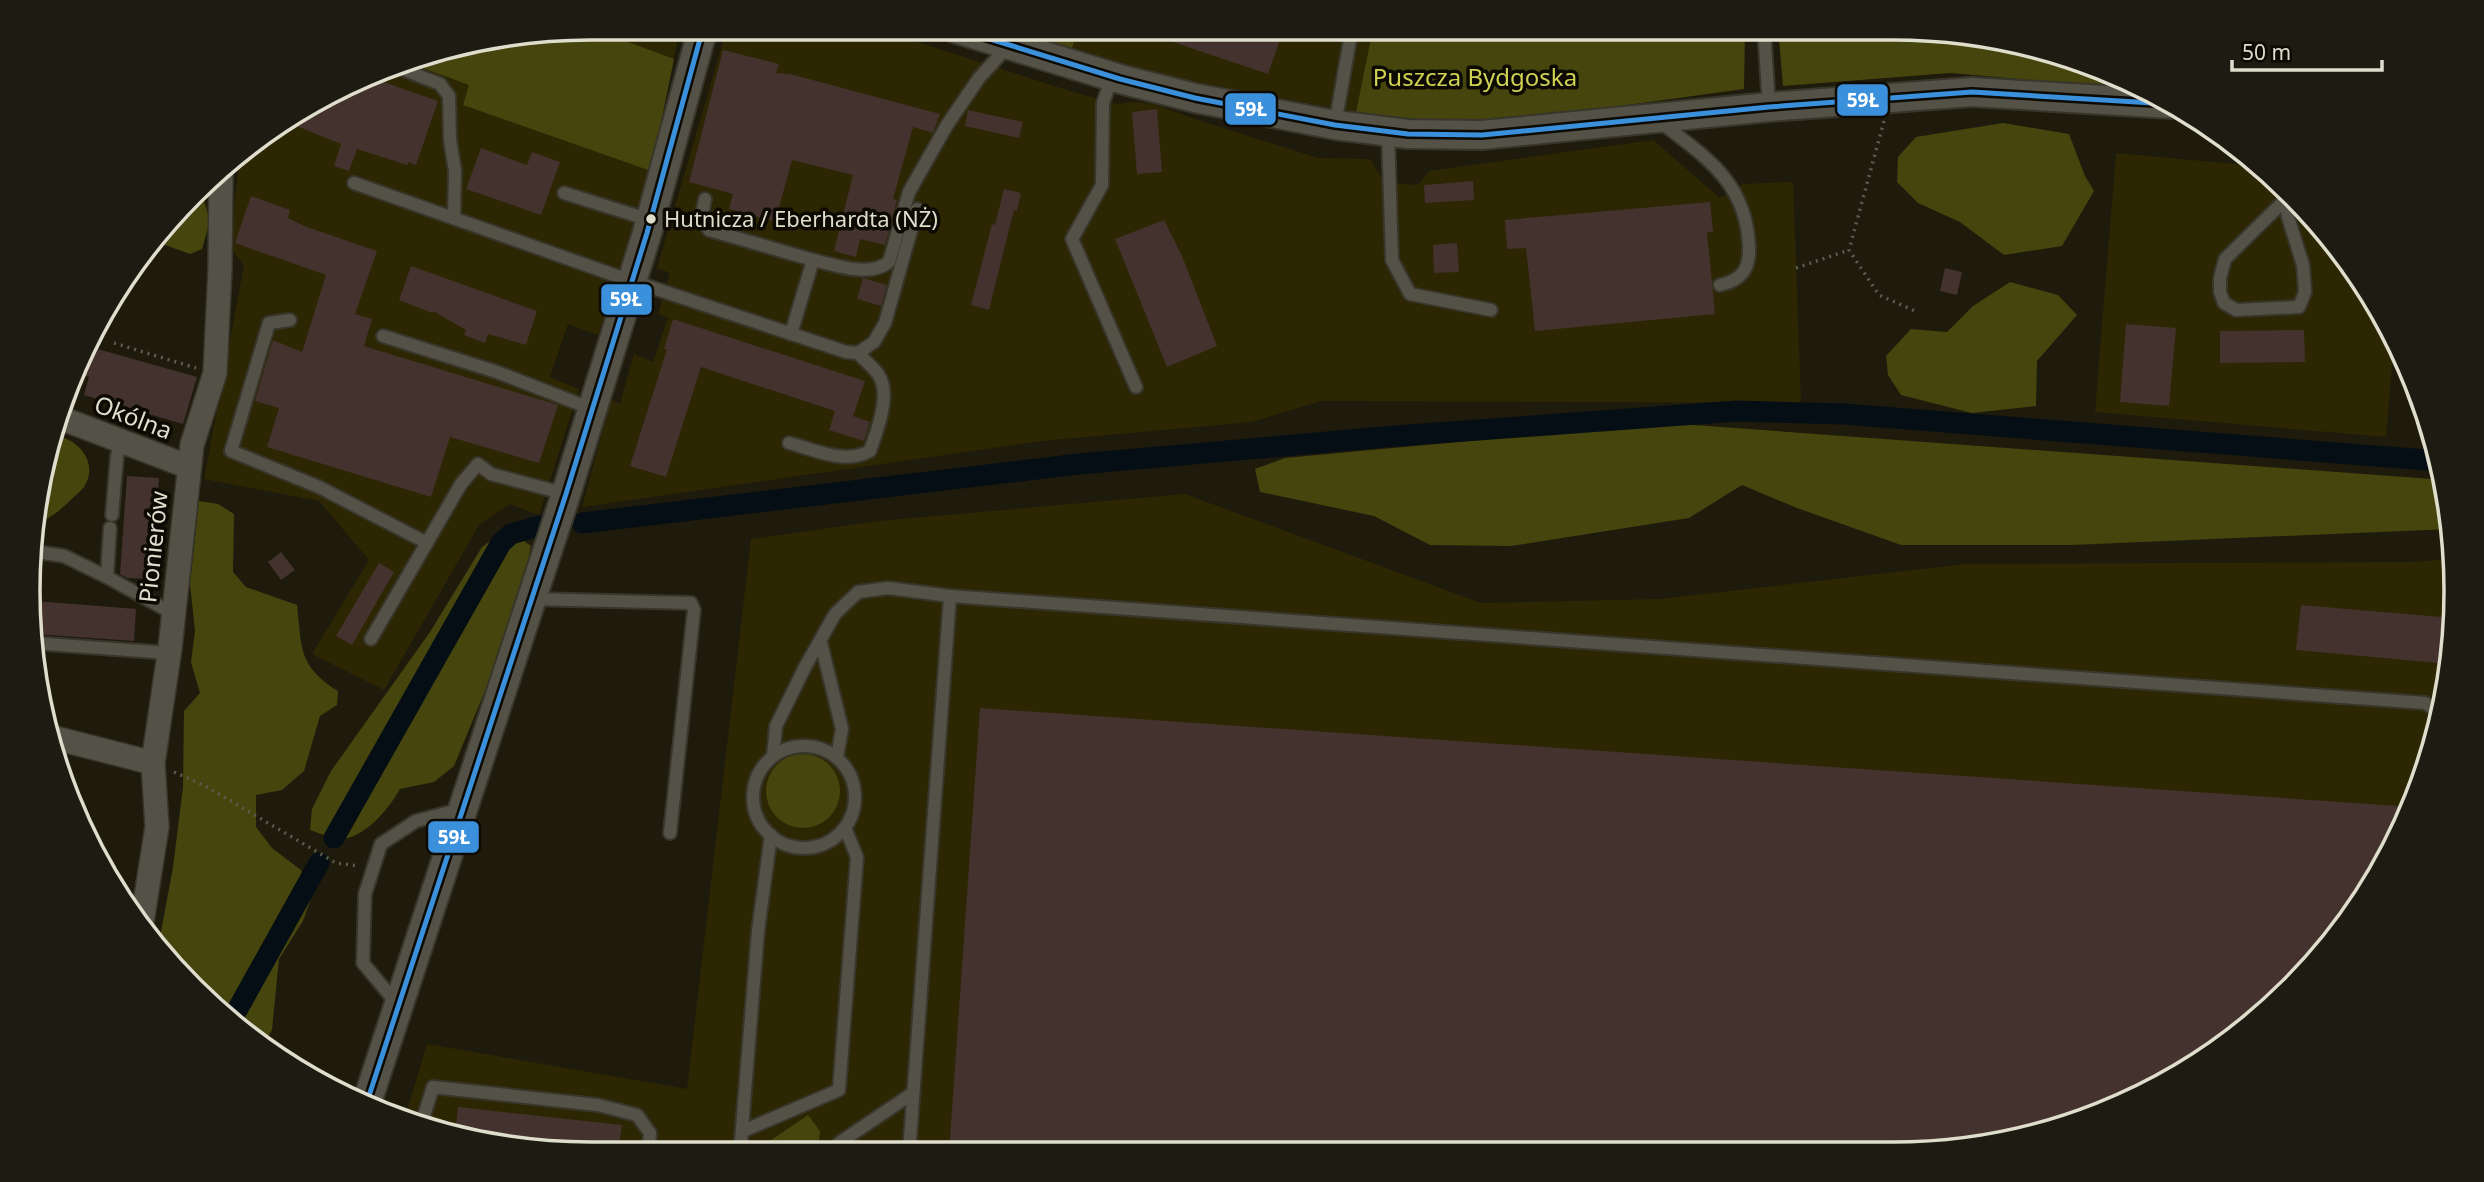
<svg xmlns="http://www.w3.org/2000/svg" width="2484" height="1182" font-family="'Noto Sans',sans-serif">
	<rect width="100%" height="100%" fill="#1e1b0c"/>
	<g fill="#2c2603">
		<path d="M591 28H680L651 171 598 335 568 324 550 377 579 389 539 515 510 504 479 525 384 690 312 654 369 560 319 501 204 479 244 265 230 247 240 153 248 145 410 58Z"/>
		<path d="M727 28H874L1070 91 1117 104 1133 102 1154 104 1198 120 1318 158 1370 159 1384 182 1418 185 1429 171 1653 140 1720 198 1743 184 1793 182 1801 403 1321 401 1252 422 1042 441 582 507 611 400 620 404 634 354 653 362 668 318 658 314 670 273 657 268Z"/>
		<path d="M1079 28H1373L1356 112 1160 76 1071 51Z"/>
		<path d="M2116 153 2258 166 2291 193 2361 279 2394 340 2386 437 2095 412Z"/>
		<path d="M1185 494 1481 603 1659 599 1965 564 2409 562 2453 559 2456 591 2445 701 2413 807 2340 933 2236 1037 2109 1111 1967 1149 591 1154 481 1143 404 1120 427 1044 687 1089 751 539 878 521Z"/>
	</g>
	<g fill="#45450d">
		<path d="M590 28 674 59 651 171 463 105 469 85 404 61 410 58Z"/>
		<path d="M1001 28H1079L1071 51Z"/>
		<path d="M1373 28 1500 31 1548 28H1745L1744 89 1475 126 1356 112Z"/>
		<path d="M1778 28H1893L2003 39 2109 71 2145 90 1950 73 1783 86Z"/>
		<path d="M2003 123 2069 134 2085 176 2094 191 2062 246 2004 255 1960 222 1918 203 1897 182 1898 157 1916 137Z"/>
		<path d="M202 194 210 221 202 249 190 254 157 242Z"/>
		<path d="M2010 282 2058 295 2077 315 2037 361 2036 406 1972 413 1901 395 1888 375 1886 356 1911 329 1947 332 1973 306Z"/>
		<path d="M1666 423 2445 480 2450 529 2072 545H1901L1797 508 1742 485 1689 518 1511 546 1430 545 1374 516 1260 492 1255 469 1285 458Z"/>
		<path d="M61 437C82 443 98 465 84 487 82 490 79 492 76 495 62 508 56 515 37 524L38 495 47 477V454L51 440Z"/>
		<path d="M199 501 218 504 234 514 233 572 246 587 297 605C302 648 298 666 338 691L337 705 320 716 304 771 282 790 256 795V827L272 848 301 870 313 893 303 921 279 959 272 1030 265 1042 219 1014 158 948 173 867 183 787 184 711 200 693 191 662 195 631 190 584Z"/>
		<path d="M507 529 531 546 524 579 487 686 454 766 434 782 400 789C389 808 371 831 348 838 337 841 321 834 310 830L312 809 331 771 430 632 482 547Z"/>
		<circle cx="803" cy="791" r="37"/>
		<path d="M808 1115 820 1131 818 1153H752Z"/>
	</g>
	<g fill="none" stroke-linecap="round" stroke-linejoin="round">
		<g stroke="#050e14" stroke-width="21">
			<path d="M582 523 1079 464 1396 436 1737 411 1844 414 2439 461"/>
			<path d="M334 838 501 543 511 534 539 526"/>
			<path d="M231 1021 319 863"/>
		</g>
	</g>
	<g fill="#43322d">
		<path d="M1140 28H1284L1268 74 1140 31Z"/>
		<path d="M723 50 779 64 776 73 790 74 940 114 933 133 913 127 893 199 897 200 885 245 860 239 856 257 834 251 853 175 849 174 792 160 775 222 729 209 733 194 689 182Z"/>
		<path d="M372 78 438 101 416 165 409 162 407 165 357 149 349 171 334 166 341 144 289 123Z"/>
		<path d="M1157 109 1162 172 1137 174 1132 112Z"/>
		<path d="M968 110 1023 122 1019 138 965 126Z"/>
		<path d="M481 148 527 165 532 152 560 162 541 215 466 189Z"/>
		<path d="M1473 181 1474 200 1425 203 1424 185Z"/>
		<path d="M1004 189 1021 193 1017 211 1014 210 989 310 971 305 992 224 995 225Z"/>
		<path d="M251 196 290 210 288 218 304 226 377 251 355 314 372 319 364 346 558 405 539 463 450 437 431 497 267 447 279 408 255 401 273 340 302 352 326 275 235 243Z"/>
		<path d="M1710 202 1713 232H1707L1715 314 1535 331 1526 248 1507 249 1505 220Z"/>
		<path d="M1164 220 1182 256 1217 346 1167 367 1115 239Z"/>
		<path d="M1457 243 1459 272 1434 273 1433 245Z"/>
		<path d="M411 266 537 311 526 345 488 334 485 343 464 335 466 330 433 311 432 313 399 300Z"/>
		<path d="M1945 268 1962 272 1957 295 1940 291Z"/>
		<path d="M863 278 887 285 881 306 857 299Z"/>
		<path d="M673 319 865 381 853 416 870 422 864 441 829 430 835 411 701 367 666 477 630 466 667 349H664Z"/>
		<path d="M2126 324 2176 328 2169 406 2120 402Z"/>
		<path d="M2304 330 2305 362 2220 363V331Z"/>
		<path d="M87 346 197 377 183 424 84 395 89 377 73 372Z"/>
		<path d="M127 476 159 478 152 579 127 578 120 574Z"/>
		<path d="M281 552 295 570 281 580 268 562Z"/>
		<path d="M379 563 394 572 352 645 336 636Z"/>
		<path d="M36 601 136 609 134 641 34 634Z"/>
		<path d="M2301 605 2453 618 2449 664 2296 650Z"/>
		<path d="M980 708 2413 807 2340 933 2236 1037 2109 1111 1967 1149 949 1153Z"/>
		<path d="M458 1107 622 1125 618 1154H591L481 1143 455 1135Z"/>
	</g>
	<g fill="none" stroke-linecap="round" stroke-linejoin="round">
		<g stroke="#38362b" stroke-width="16">
			<g id="service">
				<path d="M1764 28 1769 107"/>
				<path d="M397 67 440 84 449 96 450 140 455 171 454 218"/>
				<path d="M1112 77 1103 103 1102 185 1072 239 1136 387"/>
				<path d="M1658 120C1705 157 1746 181 1749 246 1750 269 1742 280 1720 285"/>
				<path d="M1335 125 1352 28"/>
				<path d="M1388 132 1392 260 1410 294 1491 310"/>
				<path d="M354 183 617 276 846 352 858 353 874 342 885 323 917 209"/>
				<path d="M2283 186 2288 217 2303 265 2305 292 2299 307 2236 310 2224 303 2220 292V278L2225 259 2285 200"/>
				<path d="M564 193 650 220"/>
				<path d="M705 199 702 215 709 230 813 260 791 334"/>
				<path d="M813 260C836 265 869 278 889 262L909 192 947 125 979 78 1009 45"/>
				<path d="M290 320 269 323 231 451 319 487 427 543"/>
				<path d="M383 336 497 372 592 409"/>
				<path d="M789 443C816 450 844 465 870 451 877 430 892 394 878 374 872 366 864 360 858 353"/>
				<path d="M112 515 117 456 121 441"/>
				<path d="M110 528 107 577 174 614"/>
				<path d="M37 552 64 556 107 577"/>
				<path d="M532 599 691 603 694 610 670 833"/>
				<path d="M371 639 461 484 478 464 491 474 566 494"/>
				<path d="M33 643 169 653"/>
				<path d="M821 643 842 729 837 757"/>
				<circle cx="804" cy="797" r="51"/>
				<path d="M773 756 776 726 805 667 835 614 858 592 888 588 950 596"/>
				<path d="M398 1005 363 963 365 894 381 844 416 821 462 809"/>
				<path d="M421 1125 433 1087 598 1105 637 1115 650 1133 648 1154"/>
				<path d="M743 1131 839 1090 857 857 845 828"/>
				<path d="M740 1153 758 931 771 835"/>
				<path d="M838 1153 839 1143 913 1093"/>
				<path d="M909 1153 950 596 2425 703 2441 713"/>
			</g>
		</g>
		<g stroke="#38362b" stroke-width="26">
			<g id="minor">
				<path d="M58 417 189 467"/>
				<path d="M55 738 153 763"/>
				<path d="M141 928 157 827 153 763 170 648 192 445 215 373 220 269 221 173"/>
			</g>
		</g>
		<g stroke="#38362b" stroke-width="32">
			<g id="tertiary">
				<path d="M954 28 1120 79 1195 98 1335 125 1408 134 1482 135 1769 107 1972 92 2171 104"/>
				<path d="M366 1105 566 494 647 233 703 28"/>
			</g>
		</g>
		<g stroke="#5c5b50" stroke-width="3.5" stroke-dasharray="2 5" stroke-linecap="butt">
			<path d="M1884 121 1849 250 1879 295 1915 311"/>
			<path d="M1796 268 1849 250"/>
			<path d="M114 343 196 368"/>
			<path d="M174 772 207 787 336 863 359 866"/>
		</g>
		<use href="#service" stroke="#545247" stroke-width="12"/>
		<use href="#minor" stroke="#545247" stroke-width="23"/>
		<use href="#tertiary" stroke="#545247" stroke-width="28"/>
		<g stroke="#0c0a02" stroke-width="10">
			<g id="bus-1">
				<path d="M954 28 1120 79 1195 98 1335 125 1408 134 1482 135 1769 107 1972 92 2170 104"/>
				<path d="M366 1105 566 494 647 233 703 28"/>
			</g>
		</g>
		<use href="#bus-1" stroke="#3a90db" stroke-width="5"/>
	</g>
	<circle fill="#dfddcc" stroke="#0c0a02" stroke-width="2.5" cx="651" cy="219" r="6"/>
	<g text-anchor="middle" stroke-width="7" stroke-linejoin="round" paint-order="stroke">
		<g font-size="22" fill="#dfddcc" stroke="#0c0a02" text-anchor="start">
			<text x="664" y="227">Hutnicza / Eberhardta (NŻ)</text>
		</g>
		<g font-size="24" fill="#cfd252" stroke="#0c0a02">
			<text x="1475" y="86">Puszcza Bydgoska</text>
		</g>
		<g font-size="24" fill="#dfddcc" stroke="#0c0a02">
			<text transform="translate(133 418) rotate(21)" y="8">Okólna</text>
			<text transform="translate(154 547) rotate(-84)" y="8">Pionierów</text>
		</g>
	</g>
	<path d="M0 0H2484V1182H0ZM591 40H1893A551 551 0 0 1 2444 591V591A551 551 0 0 1 1893 1142H591A551 551 0 0 1 40 591V591A551 551 0 0 1 591 40Z" fill="#1d1b12" fill-rule="evenodd"/>
	<path fill="none" stroke="#dfddcc" stroke-width="3.5" d="M591 40H1893A551 551 0 0 1 2444 591V591A551 551 0 0 1 1893 1142H591A551 551 0 0 1 40 591V591A551 551 0 0 1 591 40Z"/>
	<g stroke="#0c0a02" stroke-width="2.5">
		<rect x="1836" y="83" width="53" height="34" rx="7" fill="#3a90db"/>
		<rect x="1224" y="92" width="53" height="34" rx="7" fill="#3a90db"/>
		<rect x="600" y="283" width="53" height="33" rx="7" fill="#3a90db"/>
		<rect x="427" y="820" width="53" height="34" rx="7" fill="#3a90db"/>
	</g>
	<g font-size="19" text-anchor="middle" font-weight="bold" fill="#fff">
		<text x="1863" y="107">59Ł</text>
		<text x="1251" y="116">59Ł</text>
		<text x="626" y="306">59Ł</text>
		<text x="454" y="844">59Ł</text>
	</g>
	<path d="M2232 60v10h150v-10" fill="none" stroke="#dfddcc" stroke-width="3.5"/>
	<text x="2242" y="60" font-size="21" fill="#dfddcc" stroke="#0c0a02" stroke-width="5" paint-order="stroke">50 m</text>
</svg>
